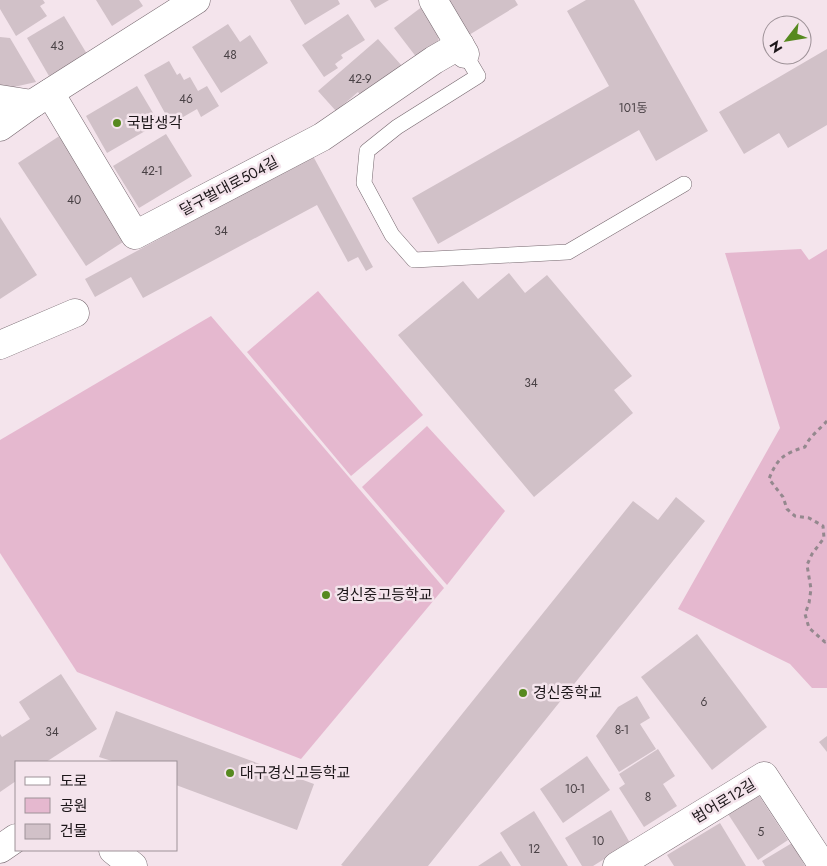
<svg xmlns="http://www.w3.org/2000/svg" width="827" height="866" font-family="Jost,'Noto Sans KR',sans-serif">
	<rect width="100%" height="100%" fill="#f4e4ec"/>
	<g fill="#e5b8cf">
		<path d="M801 249 809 260 827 249V688H812L790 664 678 609 780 428 725 253Z"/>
		<path d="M318 291 423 415 351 476 247 352Z"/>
		<path d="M211 316 444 588 301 759 77 672 0 553V440Z"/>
		<path d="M427 426 505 511 447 585 362 487Z"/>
	</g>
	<g fill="#d1c1c8">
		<path d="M0 0H43L45 3 40 6 47 16 16 36 0 9Z"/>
		<path d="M96 0H139L143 6 112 26Z"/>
		<path d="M290 0H338L340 4 305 25Z"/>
		<path d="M370 0H389L375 8Z"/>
		<path d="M449 0H515L518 5 469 35Z"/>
		<path d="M586 0H634L708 131 656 161 639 130 438 244 412 198 609 86 567 11Z"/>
		<path d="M423 6 440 30 438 42 417 58 394 28Z"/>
		<path d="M348 14 365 40 341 55 343 58 335 64 338 68 324 77 302 45Z"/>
		<path d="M64 16 87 54 49 76 27 38Z"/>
		<path d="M228 24 240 42 250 35 268 63 221 93 192 47Z"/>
		<path d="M0 37 10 38 36 82 5 89H0Z"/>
		<path d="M378 39 402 66 363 99 358 92 336 111 318 91Z"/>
		<path d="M827 49V125L788 148 779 133 744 154 719 112Z"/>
		<path d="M169 61 177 75 180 73 184 80 190 77 198 91 207 86 219 106 201 117 197 109 171 124 144 75Z"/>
		<path d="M137 86 159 123 107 153 86 116Z"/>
		<path d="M166 134 192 176 139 208 113 166Z"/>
		<path d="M61 135 129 238 86 266 18 163Z"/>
		<path d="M313 156 373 267 366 271 358 257 348 262 317 205 143 298 131 277 95 297 85 279Z"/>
		<path d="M0 217 37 275 0 299Z"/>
		<path d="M509 273 525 293 547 275 632 376 614 390 633 413 534 497 398 335 463 281 478 299Z"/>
		<path d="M676 497 705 521 428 866H343L341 865 633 501 658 520Z"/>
		<path d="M697 634 767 727 712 770 641 677Z"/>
		<path d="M61 674 97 729 46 762H16V781L0 792V734L2 737 30 719 19 702Z"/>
		<path d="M637 696 650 718 640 724 656 749 619 772 596 736 618 707Z"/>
		<path d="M116 711 314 784 297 830 176 785V762H115L99 757Z"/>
		<path d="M827 736V752L819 742Z"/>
		<path d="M658 749 675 776 663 784 677 806 644 827 619 788 625 784 619 774Z"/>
		<path d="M587 756 610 790 563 823 540 789Z"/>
		<path d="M758 794 788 840 758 860 728 814Z"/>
		<path d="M611 810 630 843 593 866H582L565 838Z"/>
		<path d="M534 811 568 866H521L500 833Z"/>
		<path d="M720 823 746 866H674L667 855Z"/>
		<path d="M792 843 805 866H765L762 861Z"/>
		<path d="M501 851 511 866H478Z"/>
	</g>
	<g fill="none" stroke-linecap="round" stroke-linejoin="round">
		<g stroke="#74666d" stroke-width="16">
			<path id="lane" d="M465 54 478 76 397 127 367 151 364 183 392 235 414 260 568 252 684 184"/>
		</g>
		<g stroke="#74666d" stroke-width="29">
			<g id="street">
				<path d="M433 0 465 54"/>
				<path d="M50 93 135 235 322 137 434 60 460 45"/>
				<path d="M0 99 32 104"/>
				<path d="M0 345 75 313"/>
				<path d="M0 849 16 838"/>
				<path d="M113 850 133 866"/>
				<path d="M617 866 764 776 823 866"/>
			</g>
		</g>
		<g stroke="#74666d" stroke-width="29">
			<path id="secondary" d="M0 127 32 104 196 0"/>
		</g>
		<path stroke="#94888e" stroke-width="3" stroke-dasharray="4 4" stroke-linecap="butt" d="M827 421C820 429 809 437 805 447 785 453 777 458 769 479L783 497 787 509 795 516 809 518 823 526 824 538 812 554 807 565 811 589 809 603 805 614 809 628 825 642 827 641"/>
		<use href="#lane" stroke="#fff" stroke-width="15"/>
		<use href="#street" stroke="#fff" stroke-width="28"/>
		<use href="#secondary" stroke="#fff" stroke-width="28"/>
	</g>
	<g fill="#56891f" stroke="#f4e4ec" stroke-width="2">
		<circle cx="117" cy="123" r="5"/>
		<circle cx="326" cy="595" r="5"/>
		<circle cx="523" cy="693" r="5"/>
		<circle cx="230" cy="773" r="5"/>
	</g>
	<g text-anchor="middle" stroke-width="5" stroke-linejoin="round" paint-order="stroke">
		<g font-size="12" fill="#494145">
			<text x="57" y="50">43</text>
			<text x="230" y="59">48</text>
			<text x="360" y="83">42-9</text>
			<text x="186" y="103">46</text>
			<text x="633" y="112">101동</text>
			<text x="152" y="175">42-1</text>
			<text x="74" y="204">40</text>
			<text x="221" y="235">34</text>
			<text x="531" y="387">34</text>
			<text x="704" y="706">6</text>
			<text x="622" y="734">8-1</text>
			<text x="52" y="736">34</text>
			<text x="575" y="793">10-1</text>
			<text x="648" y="801">8</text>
			<text x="761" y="836">5</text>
			<text x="598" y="845">10</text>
			<text x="534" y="853">12</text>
		</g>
		<g font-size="15" fill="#1c1619" stroke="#f4e4ec" text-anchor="start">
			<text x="127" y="128">국밥생각</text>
			<text x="336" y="600">경신중고등학교</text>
			<text x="533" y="698">경신중학교</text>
			<text x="240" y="778">대구경신고등학교</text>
		</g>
		<g font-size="15" fill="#1c1619" stroke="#f4e4ec">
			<text transform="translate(229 186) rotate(-28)" y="5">달구벌대로504길</text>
			<text transform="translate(724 801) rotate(-31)" y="5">범어로12길</text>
		</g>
	</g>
	<rect x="15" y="761" width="162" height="90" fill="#f4e4ec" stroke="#9e9298"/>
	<rect x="25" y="777" width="25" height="8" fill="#ffffff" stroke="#9e9298"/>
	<text x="60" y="786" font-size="15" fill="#1c1619">도로</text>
	<rect x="25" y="798" width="25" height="15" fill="#e5b8cf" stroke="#9e9298"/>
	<text x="60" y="811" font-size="15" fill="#1c1619">공원</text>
	<rect x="25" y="824" width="25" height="15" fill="#d1c1c8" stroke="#9e9298"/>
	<text x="60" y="836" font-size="15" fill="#1c1619">건물</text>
	<g transform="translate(787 40) rotate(239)"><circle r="24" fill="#f4e4ec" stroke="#9e9298"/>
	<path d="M0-4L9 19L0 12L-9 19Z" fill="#56891f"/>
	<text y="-8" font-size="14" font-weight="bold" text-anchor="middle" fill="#1c1619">N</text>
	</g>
</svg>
